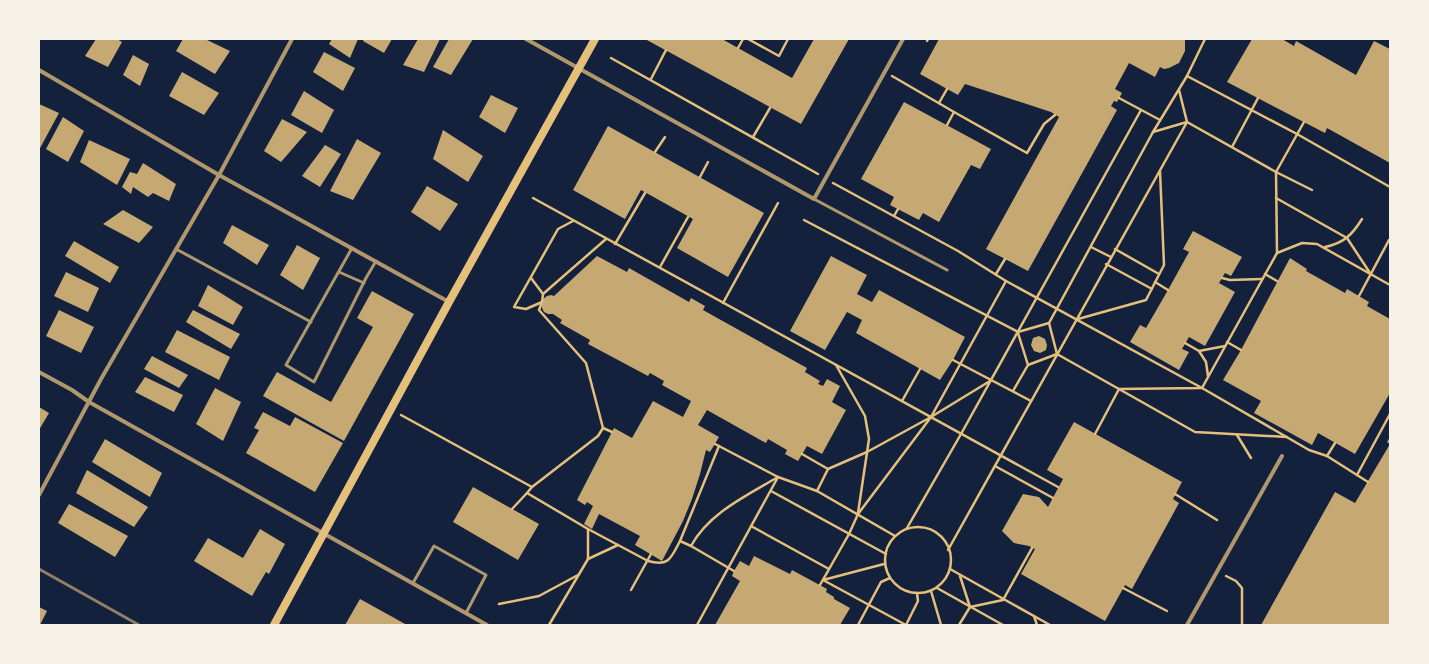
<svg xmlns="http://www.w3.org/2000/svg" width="1429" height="664" font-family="Commissioner,sans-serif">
	<rect width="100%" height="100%" fill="#14213d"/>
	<g fill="#c6a872">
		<path d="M96 39H117L122 42 108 67 85 56Z"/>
		<path d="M183 39H205L230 51 215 74 176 51Z"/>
		<path d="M332 39H358L350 58 329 44Z"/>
		<path d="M364 39H392L384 53 363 41Z"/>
		<path d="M418 39H440L424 72 403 65Z"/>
		<path d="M449 39H473L451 75 433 67Z"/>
		<path d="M645 39H722L792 78 814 39H849L801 124Z"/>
		<path d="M939 39H1185V51L1179 63 1169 68 1164 69 1160 67 1155 77 1129 63 1115 89 1122 93 1117 102 1114 101 1111 106 1117 110 1028 271 986 249 1059 117 1051 112 965 84 958 95 920 74Z"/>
		<path d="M1252 39H1282L1294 46 1296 41 1356 75 1374 41 1390 49V163L1327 128 1325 133 1227 82Z"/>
		<path d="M324 52 355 68 343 91 313 72Z"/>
		<path d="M133 55 149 64 140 86 123 75Z"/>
		<path d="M182 72 219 93 204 115 169 96Z"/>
		<path d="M304 91 334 110 322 133 291 115Z"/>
		<path d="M491 95 518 108 505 133 479 117Z"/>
		<path d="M904 102 991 149 980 169 971 165 939 222 923 213 919 220 890 205 894 197 861 179Z"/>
		<path d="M39 104 59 113 39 150Z"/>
		<path d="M63 117 84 131 68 162 46 149Z"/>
		<path d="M282 119 307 132 281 162 264 151Z"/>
		<path d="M608 126 764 213 728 277 677 248 693 219 641 190 625 219 573 190Z"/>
		<path d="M443 130 483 156 468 182 433 159Z"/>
		<path d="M357 139 381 153 353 200 330 191Z"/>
		<path d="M89 140 130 159 117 185 80 162Z"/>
		<path d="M325 145 341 154 320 187 302 176Z"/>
		<path d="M143 163 176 184 169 201 153 193 148 197 133 187 131 194 122 187 130 172 137 174Z"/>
		<path d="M427 186 458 204 440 231 411 212Z"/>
		<path d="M123 210 153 227 139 243 103 224Z"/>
		<path d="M232 225 269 245 257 265 223 243Z"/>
		<path d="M1193 231 1242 257 1231 276 1225 273 1219 283 1235 292 1205 346 1189 337 1182 349 1189 352 1179 370 1130 342 1140 325 1146 328 1168 290 1189 252 1183 249Z"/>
		<path d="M74 241 119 267 110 283 65 256Z"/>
		<path d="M297 245 320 258 303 290 280 275Z"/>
		<path d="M597 256 627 272 629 268 689 302 691 298 705 306 703 310 807 368 805 372 820 381 818 384 823 386 827 379 840 386 832 402 846 410 822 454 807 446 798 461 785 454 787 450 768 439 766 443 707 410 698 425 719 437 710 452 706 450 700 474 692 499 683 521 662 561 635 545 640 536 599 514 592 529 584 524 593 506 587 502 585 505 577 500 614 428 632 438 653 401 683 417 691 401 662 385 664 381 650 373 648 376 588 344 590 340 560 323 562 320 553 314H548L544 312 542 308V302L543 299 547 296 551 295 554 296Z"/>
		<path d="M831 256 867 275 857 294 872 302 879 290 965 337 953 360 940 380 856 333 862 320 847 312 825 350 790 331Z"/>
		<path d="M1290 258 1307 269 1306 271 1345 293 1347 289 1369 302 1367 306 1390 319V393L1355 454 1318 433 1312 445 1254 413 1261 401 1223 380 1241 350Z"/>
		<path d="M66 272 99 288 88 312 54 296Z"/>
		<path d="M208 285 243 307 233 325 198 306Z"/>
		<path d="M372 291 414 314 344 441 263 396 277 372 331 402 373 327 357 318Z"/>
		<path d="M59 310 94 327 81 353 46 336Z"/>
		<path d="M193 310 240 334 231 349 186 322Z"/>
		<path d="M177 330 230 357 219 380 165 352Z"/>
		<path d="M1039 336 1045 339 1047 345 1046 350 1040 353 1034 351 1031 345 1033 338Z"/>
		<path d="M152 356 188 375 179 388 144 369Z"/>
		<path d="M145 377 183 395 174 412 135 392Z"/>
		<path d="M215 388 241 402 223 441 196 424Z"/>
		<path d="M39 407 49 413 39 430Z"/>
		<path d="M263 412 290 426 295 417 343 443 315 492 246 453 259 430 254 428Z"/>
		<path d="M1074 422 1182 482 1173 499 1179 503 1132 589 1125 585 1105 621 1021 574 1035 549 1029 546 1014 543 1002 531 1023 494 1039 497 1048 507 1063 479 1047 470Z"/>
		<path d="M1390 437V625H1261L1335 492 1355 503 1390 444 1387 442Z"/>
		<path d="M105 439 162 473 150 497 92 462Z"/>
		<path d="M87 470 148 507 134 527 76 493Z"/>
		<path d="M473 487 539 524 518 560 453 522Z"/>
		<path d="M69 504 128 536 115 557 58 523Z"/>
		<path d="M260 529 285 544 269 574 266 572 252 596 194 561 208 538 243 558Z"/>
		<path d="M754 556 790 574 792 570 827 589 826 592 834 597V599L850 608 840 625H715L740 581 732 576 734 571 740 561 749 566Z"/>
		<path d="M360 599 407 625H345Z"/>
		<path d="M39 607 47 611 40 625H39Z"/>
	</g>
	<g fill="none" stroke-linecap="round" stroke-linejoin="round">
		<g stroke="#e5c07b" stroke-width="2.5">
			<path d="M748 39 779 56 788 39"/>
			<path d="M927 41 928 39"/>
			<path d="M738 48 743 39"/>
			<path d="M611 58 818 174"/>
			<path d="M892 76 954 112"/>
			<path d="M1187 76 1297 134 1390 187"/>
			<path d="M651 79 666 50"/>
			<path d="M1119 98 1160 120"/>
			<path d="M939 103 947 89"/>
			<path d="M947 125 954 112 1027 153 1044 124 1055 115"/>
			<path d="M1153 132 1187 122 1276 172 1312 190"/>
			<path d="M753 137 770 108"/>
			<path d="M1232 147 1258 98"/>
			<path d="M655 152 665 137"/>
			<path d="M700 177 708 162"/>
			<path d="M833 183 958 251 1006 281 1202 388 1309 450 1327 456 1368 482"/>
			<path d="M533 198 1058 487"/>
			<path d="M1276 198 1347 238 1370 273"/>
			<path d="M894 216 898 209"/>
			<path d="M804 220 1018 332 1049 323 1057 354 1195 432 1287 437"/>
			<path d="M573 221 558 229 514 307 526 309 542 302 543 294 606 239"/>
			<path d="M615 244 645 193"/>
			<path d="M1091 247 1111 257"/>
			<path d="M1325 247C1344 243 1352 235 1362 219"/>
			<path d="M1115 249 1159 274"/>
			<path d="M1277 253 1276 172 1304 122"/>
			<path d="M1106 264 1152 289"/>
			<path d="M660 267 688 217"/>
			<path d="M996 274 1005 259"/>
			<path d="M1265 274 1277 281"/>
			<path d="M531 278 543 294"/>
			<path d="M1222 278 1230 280 1262 279"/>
			<path d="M1155 282 1168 290"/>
			<path d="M1359 296 1389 240"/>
			<path d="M542 302 539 310 586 363 603 428 612 432"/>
			<path d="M723 303 778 203"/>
			<path d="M1078 319 1146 300 1164 265 1160 171"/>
			<path d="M1049 323 1153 132 1187 76 1205 39"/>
			<path d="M1018 333 1028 365 1057 354"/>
			<path d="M1227 342 1241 350"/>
			<path d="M1185 343 1199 351 1225 346"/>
			<path d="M1199 351 1206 362 1208 376"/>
			<path d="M953 360 1031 401"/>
			<path d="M836 365 865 416 869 439 858 513"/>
			<path d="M1013 391 1028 365"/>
			<path d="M902 401 920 369"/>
			<path d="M401 415 532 487 527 493 588 529 648 561C669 567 671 558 680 541L691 546C709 513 746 496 778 477"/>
			<path d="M1095 434 1119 389 1202 388 1277 253 1302 243 1317 244 1390 285"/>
			<path d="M1237 435 1251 458"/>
			<path d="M715 444 778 477 817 491 895 536"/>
			<path d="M802 454 828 469"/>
			<path d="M1327 456 1335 443"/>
			<path d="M995 466 1053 498"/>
			<path d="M1357 475 1390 414"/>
			<path d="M532 487 598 436 603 428"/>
			<path d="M771 491 886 554"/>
			<path d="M817 491 828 469 867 452 931 417 990 381"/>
			<path d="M1175 494 1217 520"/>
			<path d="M512 509 527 493"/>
			<path d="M751 526 829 569"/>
			<circle cx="918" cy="560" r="33"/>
			<path d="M907 528 961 434 1141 110"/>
			<path d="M680 541 719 446"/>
			<path d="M691 546 734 571"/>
			<path d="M948 550 1187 122 1179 90"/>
			<path d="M588 559 618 545"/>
			<path d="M884 564 823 580 906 625"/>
			<path d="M950 569 1050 625"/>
			<path d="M1226 576 1236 581 1242 588V625"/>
			<path d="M820 585 849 534 858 514 931 417 1006 281"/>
			<path d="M937 588 1003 625"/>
			<path d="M1123 588 1167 611"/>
			<path d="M631 590 651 554"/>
			<path d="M931 591 941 625"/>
			<path d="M499 604 539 596 578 575"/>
			<path d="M970 607 1003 600 1032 548"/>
			<path d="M1034 616 1037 625"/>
			<path d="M549 625 588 559V529"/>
			<path d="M697 625 778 477"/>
			<path d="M858 625 881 582 890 578"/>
			<path d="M906 625 918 601 917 593"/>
			<path d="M959 625 970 607 960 576"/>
		</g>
		<g stroke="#b1986c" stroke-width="3">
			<path d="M814 199 947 270"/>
			<path d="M352 248 286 365 314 382 366 278 376 261"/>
			<path d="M176 249 311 322"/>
			<path d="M339 272 364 283"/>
			<path d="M413 583 434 546 486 575 466 613"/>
		</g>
		<g stroke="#b1986c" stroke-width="4">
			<path d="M526 39 814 199 903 39"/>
			<path d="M39 70 219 175 449 302"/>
			<path d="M39 372 72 390 89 402 487 625"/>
			<path d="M39 495 101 379 219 175 292 39"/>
			<path d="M1187 625 1282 456"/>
		</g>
		<path stroke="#e5c07b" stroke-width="8" d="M274 625 449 302 595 39"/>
		<path stroke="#918062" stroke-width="3" d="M39 569 139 625"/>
	</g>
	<rect width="1429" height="664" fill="none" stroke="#f6f1e7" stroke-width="80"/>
</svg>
